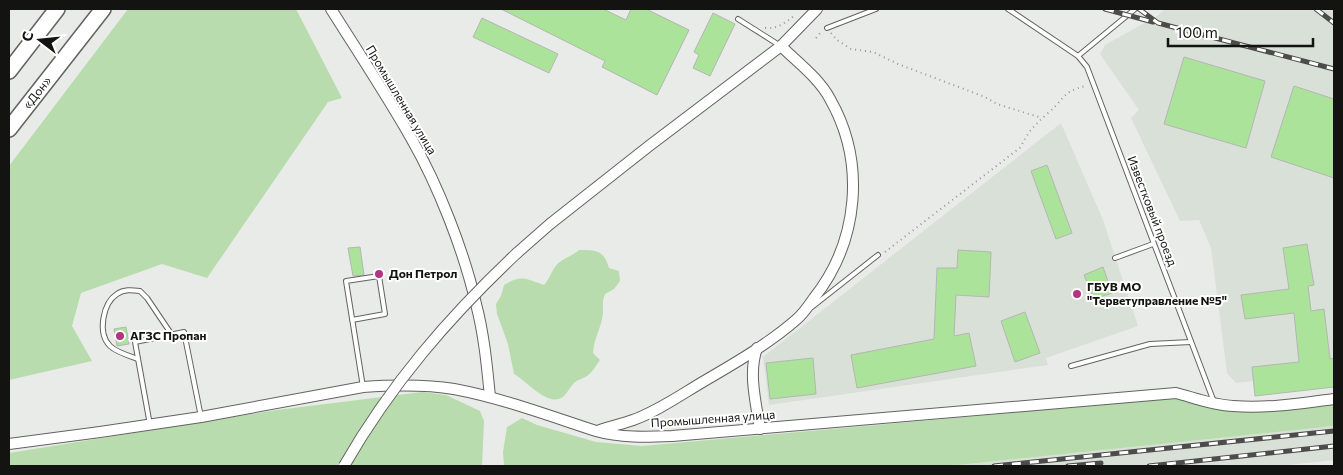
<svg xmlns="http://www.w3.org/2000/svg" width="1343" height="475" font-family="Commissioner,sans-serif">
	<rect width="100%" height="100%" fill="#e9ebe8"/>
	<g fill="#d9e0d7">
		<path d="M1165 9H1334V372L1236 383 1227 373 1211 248 1199 220 1180 221 1131 118 1139 110 1100 54 1105 45 1157 16Z"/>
		<path d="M1061 123 1103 220 1138 326 1046 358 1048 365 769 405 763 357Z"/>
		<path d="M1334 426V460L1279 466H948Z"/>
	</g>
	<g fill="#b8dcad">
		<path d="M128 9H296L342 98 328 102 207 278 162 264 81 293 72 326 92 361 9 380V166Z"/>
		<path d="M579 250C596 250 604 250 609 268L619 271 620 281 614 289 605 294C602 301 603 306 603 313 602 326 594 338 593 353L600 360C596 365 593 372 587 376 583 379 578 379 574 383 570 387 568 392 564 396 549 409 527 381 514 374L508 344 497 314 496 304 501 296 504 285C522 274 526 279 544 285 550 278 551 272 555 267 560 259 571 257 579 250Z"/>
		<path d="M422 392 446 395 480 411 484 421 482 466H9V453L277 410Z"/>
		<path d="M1175 398 1233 406 1334 402V426L948 466H504L503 452 507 427 522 418 537 425 596 442 642 446Z"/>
	</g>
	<g fill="#ace39b" stroke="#b4b6b3">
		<path d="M501 9H603L626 20 631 9H646L689 30 657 95 602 67 605 61Z"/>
		<path d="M713 13 735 24 710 76 693 68 699 55 694 52Z"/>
		<path d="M482 18 558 54 549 73 473 37Z"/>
		<path d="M1184 57 1265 81 1246 148 1164 124Z"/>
		<path d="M1294 86 1334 99V178L1271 157Z"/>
		<path d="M1047 165 1072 233 1056 239 1031 171Z"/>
		<path d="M1307 244 1314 285 1308 286 1311 311 1324 309 1330 359 1334 358V387L1255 396 1252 367 1299 362 1294 313 1245 319 1241 295 1289 289 1283 248Z"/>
		<path d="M360 247 364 275 353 276 348 248Z"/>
		<path d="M958 250 991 252 989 297 956 295 954 336 969 333 976 366 857 388 851 355 934 339 937 268H957Z"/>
		<path d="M1103 267 1112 293 1094 299 1084 275Z"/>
		<path d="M1025 312 1040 353 1015 362 1001 321Z"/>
		<path d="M126 327 129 344 117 346 114 329Z"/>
		<path d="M813 358 816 394 770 399 766 363Z"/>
	</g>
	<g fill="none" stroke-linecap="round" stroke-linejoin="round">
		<g stroke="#626361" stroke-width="6">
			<g id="service">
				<path d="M1008 9 1078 56 1087 67 1214 402"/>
				<path d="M738 19 779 45"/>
				<path d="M827 28 876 9"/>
				<path d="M1078 56 1135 9"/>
				<path d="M1115 258 1153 244"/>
				<path d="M812 307 878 255"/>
				<path d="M352 320 385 314 379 276 346 281 363 387"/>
				<path d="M138 359C129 356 116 352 110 346 97 333 103 303 117 294 124 289 132 290 140 291L147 298 172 335"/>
				<path d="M1071 366 1150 344 1191 342"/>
				<path d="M150 425 135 342 184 332 201 417"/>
			</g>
		</g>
		<g stroke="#626361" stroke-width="12">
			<g id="tertiary">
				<path d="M331 9C358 52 386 94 411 138 438 185 464 251 476 304 484 334 487 366 490 397"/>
				<path d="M517 253 550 224 649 146 781 46 817 9"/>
				<path d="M757 348C748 373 756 403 760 429"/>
				<path d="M600 430C611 426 622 424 633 420 658 411 682 394 706 380 737 362 771 342 797 319 804 313 809 305 814 298 859 241 866 162 830 99 819 78 797 62 781 46"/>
				<path d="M9 444 100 432 201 417 363 387C393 385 424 384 454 389 502 398 550 416 596 431 620 438 647 437 672 436L1176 393C1195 398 1213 405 1233 406 1267 409 1301 403 1334 399"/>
			</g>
		</g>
		<g stroke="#626361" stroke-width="18">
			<g id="motorway">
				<path d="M9 71 57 9"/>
				<path id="s1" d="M9 129 103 9"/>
			</g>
		</g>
		<g stroke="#989997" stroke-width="2" stroke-dasharray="1 4" stroke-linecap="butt">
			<path d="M765 28C778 29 785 23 795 15"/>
			<path d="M831 33 837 40 851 49 873 52 898 64 985 97 997 104 1042 118"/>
			<path d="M816 38 822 31"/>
			<path d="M885 252 1021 147C1027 132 1036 124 1048 113 1064 100 1062 91 1086 86"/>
		</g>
		<use href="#service" stroke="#fff" stroke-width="4"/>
		<use href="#tertiary" stroke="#fff" stroke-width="10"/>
		<use href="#motorway" stroke="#fff" stroke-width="15"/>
		<g stroke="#4c4c4b" stroke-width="5">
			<g id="rail">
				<path d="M1105 9 1153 22"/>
				<path d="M1139 9 1158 23 1334 69"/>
				<path d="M1316 9 1334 23"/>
				<path d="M994 466 1334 431"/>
				<path d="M1068 466 1101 463"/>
				<path d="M1149 466 1334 446"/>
			</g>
		</g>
		<use href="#rail" stroke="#fff" stroke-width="3" stroke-dasharray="9" stroke-linecap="butt"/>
		<g stroke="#626361" stroke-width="12" stroke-linecap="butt">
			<path id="tertiary-bridge" d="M344 466C391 384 449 317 517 253"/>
		</g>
		<use href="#tertiary-bridge" stroke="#fff" stroke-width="10"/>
	</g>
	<g fill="#b43480" stroke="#fff" stroke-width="2">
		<circle cx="379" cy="274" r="5"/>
		<circle cx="1077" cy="294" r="5"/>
		<circle cx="120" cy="336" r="5"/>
	</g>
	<g text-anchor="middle" stroke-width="4" stroke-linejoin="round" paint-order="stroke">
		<g font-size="12" fill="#131312" stroke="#fff">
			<text dy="4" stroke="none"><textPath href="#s1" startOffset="46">«Дон»</textPath></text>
			<text transform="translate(401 100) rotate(59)" y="4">Промышленная улица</text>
			<text transform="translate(1152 211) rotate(69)" y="4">Известковый проезд</text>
			<text transform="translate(713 419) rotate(-4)" y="4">Промышленная улица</text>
		</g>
		<g font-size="12" font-weight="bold" fill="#131312" stroke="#fff" text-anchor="start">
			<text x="389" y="278">Дон Петрол</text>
			<text x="1087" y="291">ГБУВ МО<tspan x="1087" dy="14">"Терветуправление №5"</tspan></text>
			<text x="130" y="340">АГЗС Пропан</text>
		</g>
	</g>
	<rect width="1343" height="475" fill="none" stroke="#131312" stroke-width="20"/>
	<g transform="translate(40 40) rotate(286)" stroke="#ffffff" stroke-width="4" paint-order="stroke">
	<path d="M0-4L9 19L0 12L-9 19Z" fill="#131312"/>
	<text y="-8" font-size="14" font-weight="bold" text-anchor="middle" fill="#131312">С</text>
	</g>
	<path d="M1168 38v8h145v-8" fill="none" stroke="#131312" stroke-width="2.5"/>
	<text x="1176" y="38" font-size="15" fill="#131312" stroke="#ffffff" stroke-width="4" paint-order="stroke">100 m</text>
</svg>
